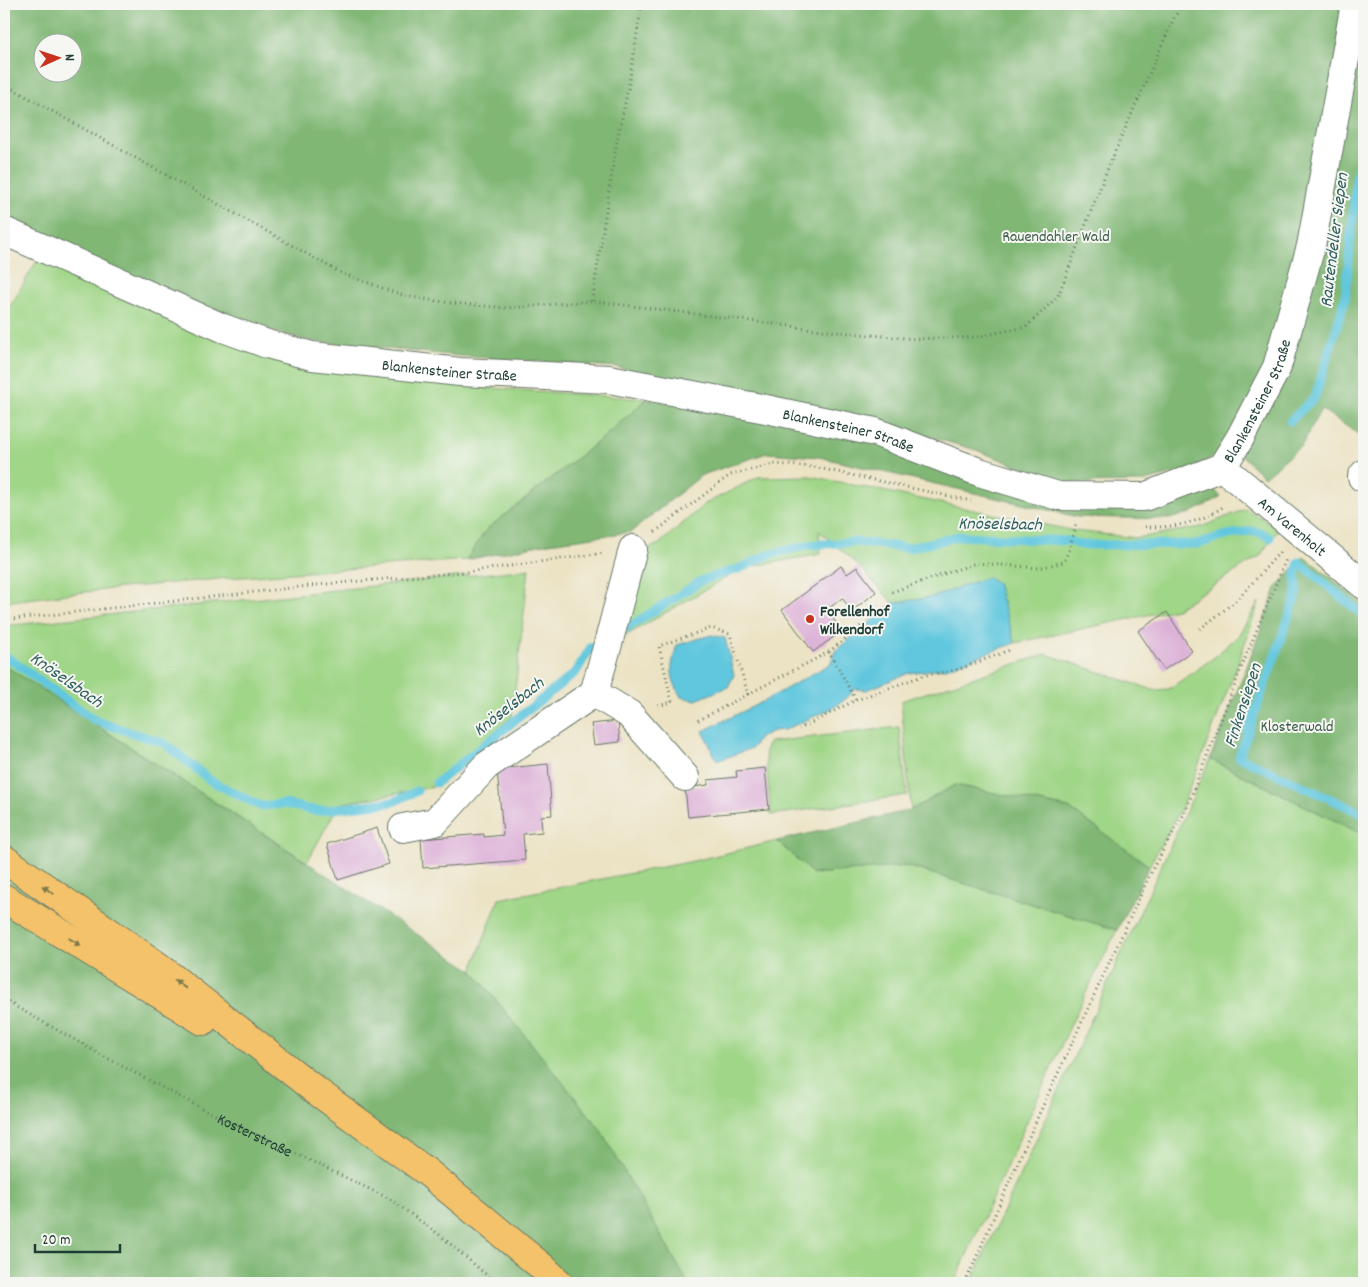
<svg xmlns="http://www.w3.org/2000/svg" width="1368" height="1287" font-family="Dekko,sans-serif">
	<rect width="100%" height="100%" fill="#f6f6f2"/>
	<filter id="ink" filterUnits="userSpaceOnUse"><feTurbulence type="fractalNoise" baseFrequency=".02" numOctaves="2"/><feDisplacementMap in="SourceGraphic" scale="10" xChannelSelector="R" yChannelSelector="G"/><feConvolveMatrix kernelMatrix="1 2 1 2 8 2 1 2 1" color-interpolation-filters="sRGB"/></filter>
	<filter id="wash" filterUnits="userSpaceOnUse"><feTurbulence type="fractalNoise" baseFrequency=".0096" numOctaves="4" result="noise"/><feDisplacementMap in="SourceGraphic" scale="20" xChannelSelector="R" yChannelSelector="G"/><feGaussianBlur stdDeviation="1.12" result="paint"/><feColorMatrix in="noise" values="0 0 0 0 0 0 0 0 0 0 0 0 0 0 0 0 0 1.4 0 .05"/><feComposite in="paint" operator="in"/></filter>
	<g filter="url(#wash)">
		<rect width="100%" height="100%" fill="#ece3c4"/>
		<g fill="#a0d688" stroke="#608a5e">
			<path d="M39 257 313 367 463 386 647 399 604 437 487 529 466 560C312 572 157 581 4 602V317Z"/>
			<path d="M810 476 1075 531 1137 538 1201 527 1246 509 1279 528 1260 556 1176 609 1015 643 997 584 988 577 933 597 893 603 855 562 819 531 821 554 743 568 625 636 631 556 659 544 705 504 758 477Z"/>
			<path d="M529 569 512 716 433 787 339 804 307 862 4 665V626Z"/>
			<path d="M1259 602 1237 666 1192 782 1180 811 1149 866 1068 808 955 785 911 810 901 701 1046 654 1153 690 1169 689 1212 659 1238 636Z"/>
			<path d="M899 727 907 795 771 815 765 750 770 742Z"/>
			<path d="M1210 759 1364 835V1283H971Z"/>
			<path d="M777 841 813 874 907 866 1117 930 1077 1011 954 1283H688L600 1129 472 970 499 899 689 862Z"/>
		</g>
		<g fill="#80b774" stroke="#507a54" fill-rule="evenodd">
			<path d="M4 4H1364V438L1321 409 1302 445 1264 477 1232 446 1191 469 1142 482 1063 483 973 449 876 422 616 367 460 356 311 341 225 319 4 219ZM42 42H72V72H42Z"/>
			<path d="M647 399 757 415 1143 505 1213 488 1221 497 1191 513 1169 519 1078 517 819 457 767 453 702 475 631 532 549 543 466 560 487 529 604 437Z"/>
			<path d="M1304 556 1364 605V835L1210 759 1248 664 1276 588Z"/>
			<path d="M4 665 472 970 600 1129 688 1283H4Z"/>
			<path d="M955 785 1069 808 1149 866 1117 930 907 866 813 874 777 841 911 810Z"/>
		</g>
		<g fill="#61c7de" stroke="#408289">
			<path d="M988 577 997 583 1015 643 946 668 909 673 867 690 855 689 847 698 833 708 784 730 773 731 760 737 752 748 717 761 703 731 766 700 830 664 835 651 893 603 933 597Z"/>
			<path d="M711 635 725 638 734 675 728 687 696 700 681 697C669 675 670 668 677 645Z"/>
		</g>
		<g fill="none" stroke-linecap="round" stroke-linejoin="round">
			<g stroke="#61c7de" stroke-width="9">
				<path d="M1290 421 1315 397 1345 300 1356 180 1364 140"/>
				<path d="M1364 616 1299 562 1296 573 1297 594 1239 757 1359 812 1364 816"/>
				<path d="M627 628 703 580 741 568 768 555 808 545 855 542 909 548 959 536 1069 541 1080 545 1198 544 1223 536 1251 531 1262 533 1270 538"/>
				<path d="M4 655 96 721 164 743 211 781 260 806 284 804 317 811 393 802 417 791"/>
				<path d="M436 783 576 672 591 647"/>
			</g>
		</g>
		<g id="blocks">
			<g fill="#dcafd7">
				<path d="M841 566 847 574 857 567 876 592 852 611 842 598 827 610 842 631 813 652 782 610Z"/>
				<path d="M1167 612 1192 651 1164 670 1138 631Z"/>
				<path d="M618 721 620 742 594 745 591 724Z"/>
				<path d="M548 764 552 815 541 816 542 832 523 834 525 860 423 868 421 839 484 834V837L503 835 497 769Z"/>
				<path d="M765 768 769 809 688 817 685 788 708 785V780L737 777 736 771Z"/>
				<path d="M377 828 389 864 338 880 327 844Z"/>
			</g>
		</g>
	</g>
	<g filter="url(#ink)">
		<use href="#blocks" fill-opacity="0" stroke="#677766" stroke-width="1"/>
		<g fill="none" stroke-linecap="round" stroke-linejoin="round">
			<g stroke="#677766" stroke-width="30">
				<g id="minor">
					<path id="s2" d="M4 231 223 328 267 344 312 356 460 372 609 379 766 409 875 432 979 472 1058 496 1144 497 1222 467 1240 438 1277 367 1311 246 1355 4"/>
					<path id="s3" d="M1222 467 1364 585"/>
					<path d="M1362 477 1364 474"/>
					<path d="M594 693 629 714 685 777"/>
					<path d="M403 828 435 822 486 766 594 693 608 644 633 549"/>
				</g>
			</g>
			<g stroke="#677766" stroke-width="30">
				<g id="major">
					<path d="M4 859 158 966 315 1090 427 1172 541 1266 559 1283"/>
					<path d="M4 898 203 1021"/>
				</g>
			</g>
			<g stroke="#677766" stroke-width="3" stroke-dasharray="1 4" stroke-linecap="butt">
				<path d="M4 84 341 273 404 296 451 303 508 308 592 301 838 332 916 339 975 337 1026 327 1058 296 1107 170 1173 20 1182 4"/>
				<path d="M592 301 616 146 628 89 642 4"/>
				<path d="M1145 527C1173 528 1201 523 1224 506"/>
				<path d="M655 532 730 475 774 464 814 467 971 501"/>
				<path d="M892 592 976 563 1039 568 1064 562 1070 547 1076 525"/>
				<path d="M4 620 327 584 466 572 604 553"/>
				<path d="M1200 629 1237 600 1280 552"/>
				<path d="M829 652 862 625"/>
				<path d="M748 694 829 652 856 700 799 729"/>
				<path d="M856 700 922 676 960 669 1010 650"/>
				<path d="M658 706 672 702 659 646 711 628 730 634 748 694 697 721"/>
				<path id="s1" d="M4 1000 105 1057 203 1109 390 1199 441 1236 496 1283"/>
				<path d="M965 1283 1035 1123 1154 866 1185 812 1242 666 1287 557"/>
			</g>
			<use href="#minor" stroke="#fff" stroke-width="28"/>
			<use href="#major" stroke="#f3c26a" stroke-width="28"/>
		</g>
		<defs><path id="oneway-solid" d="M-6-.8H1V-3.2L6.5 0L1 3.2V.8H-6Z" transform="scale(1.25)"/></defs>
		<g fill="#7e794c">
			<use href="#oneway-solid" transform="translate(48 890) rotate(-145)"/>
			<use href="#oneway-solid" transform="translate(75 942) rotate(32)"/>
			<use href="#oneway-solid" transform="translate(180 984) rotate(-142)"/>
		</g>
	</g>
	<circle fill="#c8321e" stroke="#f6f6f2" stroke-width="2" cx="810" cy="619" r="5"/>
	<g text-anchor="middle" stroke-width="4" stroke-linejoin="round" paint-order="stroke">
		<g font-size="16" fill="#395c45" stroke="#f6f6f2">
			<text x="1056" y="241">Rauendahler Wald</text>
			<text x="1297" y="731">Klosterwald</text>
		</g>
		<g font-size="16" fill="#1f3d34" stroke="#f6f6f2">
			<text dy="6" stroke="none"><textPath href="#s2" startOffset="471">Blankensteiner Straße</textPath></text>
			<text dy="6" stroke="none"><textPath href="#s2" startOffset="1341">Blankensteiner Straße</textPath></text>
			<text dy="6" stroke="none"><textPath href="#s2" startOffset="876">Blankensteiner Straße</textPath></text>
			<text dy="6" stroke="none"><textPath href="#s3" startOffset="92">Am Varenholt</textPath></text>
			<text dy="6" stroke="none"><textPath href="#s1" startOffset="285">Kosterstraße</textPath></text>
		</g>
		<g font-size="16" font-weight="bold" fill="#1f3d34" stroke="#f6f6f2" text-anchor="start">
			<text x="820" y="616">Forellenhof<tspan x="820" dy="18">Wilkendorf</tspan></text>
		</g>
		<g font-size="18" font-style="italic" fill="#30605e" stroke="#f6f6f2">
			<text transform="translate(1333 240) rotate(-83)" y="6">Rautendeller Siepen</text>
			<text transform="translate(1000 523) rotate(1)" y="6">Knöselsbach</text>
			<text transform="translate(67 679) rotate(35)" y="6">Knöselsbach</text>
			<text transform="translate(1242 705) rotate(-72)" y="6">Finkensiepen</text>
			<text transform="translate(508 706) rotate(-38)" y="6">Knöselsbach</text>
		</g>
	</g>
	<rect width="1368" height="1287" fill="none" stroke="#f6f6f2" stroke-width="20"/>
	<g transform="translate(58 58) rotate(87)"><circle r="24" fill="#f6f6f2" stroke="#a0aca6"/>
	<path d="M0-4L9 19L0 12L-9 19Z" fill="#c8321e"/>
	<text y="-8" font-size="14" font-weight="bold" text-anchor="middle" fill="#1f3d34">N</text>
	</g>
	<path d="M35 1244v8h85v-8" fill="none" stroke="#1f3d34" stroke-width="2.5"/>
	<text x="42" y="1244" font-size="15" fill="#1f3d34" stroke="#f6f6f2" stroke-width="4" paint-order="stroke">20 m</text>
</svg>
